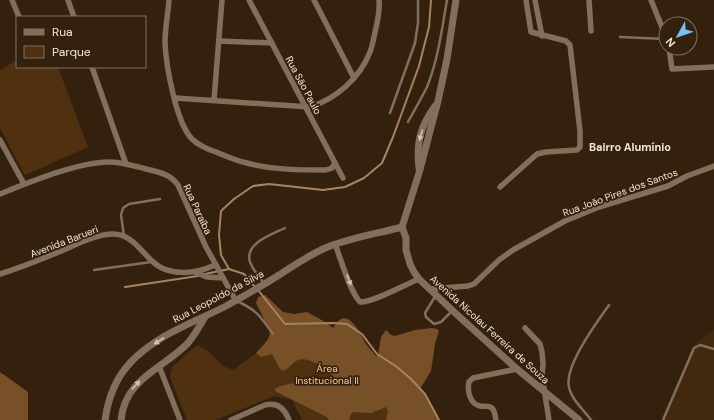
<svg xmlns="http://www.w3.org/2000/svg" width="714" height="420" font-family="'DM Sans',sans-serif">
	<rect width="100%" height="100%" fill="#34210d"/>
	<path fill="#41280f" d="M714 330V420H663L695 344 712 331Z"/>
	<g fill="#4f3110">
		<path d="M17 60V67H58L88 147 25 175 0 128V70Z"/>
		<path d="M290 329 432 420H302L292 400 274 396 216 420H187L170 377 172 367 197 345 207 350 223 366 233 370Z"/>
	</g>
	<g fill="#785028">
		<path d="M265 295 283 312 294 314 307 312 325 322 333 328C336 325 337 321 341 319 352 314 362 337 366 344 369 348 373 352 376 356L378 355 381 337 386 330 391 335 395 336 415 330 432 328 437 329 439 331 435 344 431 371 420 389C428 399 435 408 439 420H386L388 411 386 407 371 413 353 412 351 414 349 420H329L327 417 275 391V389C291 380 311 384 328 384L332 381 334 377C328 369 308 356 298 360 292 363 290 368 283 371L280 369 272 354 261 357 256 353C261 347 271 339 270 331L256 303 258 297Z"/>
		<path d="M0 372 28 392V420H0Z"/>
	</g>
	<g fill="none" stroke-linecap="round" stroke-linejoin="round">
		<g stroke="#a48465" stroke-width="2">
			<path d="M205 274 229 269"/>
			<path d="M125 287 198 276"/>
			<path d="M255 287 244 274 229 269 221 255 219 235 221 211 234 199 253 186 269 184 323 190 345 187 364 178 382 163 393 137 419 66 429 27 431 0"/>
			<path d="M258 290 285 324 333 323 347 324 362 334 377 354 397 367 411 379 425 394 439 420"/>
		</g>
		<g stroke="#816e5d" stroke-width="2.5">
			<path d="M620 37 666 39"/>
			<path d="M390 113 415 43 418 23V0"/>
			<path d="M408 122C414 111 421 99 427 87 438 60 442 29 447 0"/>
			<path d="M124 236 121 215 123 208 129 204 160 199"/>
			<path d="M94 270 151 262"/>
			<path d="M264 283C259 277 253 270 250 262 244 243 273 234 285 228"/>
			<path d="M436 295 425 313 426 317 434 324 441 322 452 311"/>
			<path d="M237 301C258 311 260 316 273 334"/>
			<path d="M591 420C584 410 571 399 569 387 564 366 597 322 609 305"/>
			<path d="M663 420 694 348 700 345 714 349"/>
		</g>
		<g stroke="#816e5d" stroke-width="5.5">
			<path d="M12 0 19 17"/>
			<path d="M68 0 74 17"/>
			<path d="M169 0C168 14 165 28 165 43 166 65 176 123 192 139 198 145 207 149 216 152 226 156 236 161 247 163 272 170 301 170 326 170L332 168 335 163"/>
			<path d="M249 0 343 178"/>
			<path d="M314 0 354 78"/>
			<path d="M535 0 542 36"/>
			<path d="M589 0 591 31"/>
			<path d="M651 0 666 37"/>
			<path d="M219 41 272 43"/>
			<path d="M669 48 672 69 714 67"/>
			<path d="M92 67 126 164"/>
			<path d="M175 98 310 107C336 99 360 78 370 52 373 44 374 36 376 28 378 19 380 9 379 0"/>
			<path d="M214 100 222 0"/>
			<path d="M0 140 24 184"/>
			<path d="M500 187 537 154 546 152 577 150 580 147V131L570 45 566 41 531 32 526 0"/>
			<path d="M0 194C30 182 78 162 109 162 122 162 134 166 146 169 159 172 170 174 178 185L206 247 236 301"/>
			<path d="M335 244C341 259 349 290 360 302 372 303 406 284 419 279"/>
			<path d="M195 272 207 277 223 278"/>
			<path d="M0 274C23 267 44 258 66 249 79 243 98 234 113 234 131 234 140 250 152 261 168 277 196 274 215 265"/>
			<path d="M430 289 468 286 474 284 499 260 513 250 565 221 599 207 668 186 687 176 714 166"/>
			<path d="M525 328 540 344 542 352 543 364 542 376 549 420"/>
			<path d="M159 366 180 420"/>
			<path d="M231 420 265 405C278 402 285 409 289 420"/>
			<path d="M496 420C495 416 495 411 492 408 488 405 484 407 480 406 470 404 467 391 469 382L473 378 517 369"/>
		</g>
		<g stroke="#816e5d" stroke-width="7">
			<path d="M456 0 447 59 438 101 419 173 402 227 406 238V250L410 264 414 272 419 279 453 311 517 369 579 420"/>
			<path d="M419 168C416 143 420 127 435 106"/>
			<path d="M105 420C108 399 115 379 130 363 156 335 193 323 226 306 244 296 262 286 279 275 293 266 308 256 323 249 348 238 376 234 402 227"/>
			<path d="M121 420C125 378 163 369 188 343 195 335 200 325 205 317"/>
		</g>
	</g>
	<defs><path id="oneway-solid" d="M-6-.8H1V-3.2L6.5 0L1 3.2V.8H-6Z"/></defs>
	<g fill="#d0c1b4">
		<use href="#oneway-solid" transform="translate(421 135) rotate(106)"/>
		<use href="#oneway-solid" transform="translate(349 280) rotate(70)"/>
		<use href="#oneway-solid" transform="translate(159 341) rotate(147)"/>
		<use href="#oneway-solid" transform="translate(136 385) rotate(-47)"/>
	</g>
	<g text-anchor="middle" stroke-width="3.5" stroke-linejoin="round" paint-order="stroke">
		<g font-size="10" fill="#f2e5d9" stroke="#34210d">
			<text transform="translate(304 85) rotate(62)" y="4">Rua São Paulo</text>
			<text transform="translate(620 192) rotate(-20)" y="4">Rua João Pires dos Santos</text>
			<text transform="translate(198 209) rotate(65)" y="4">Rua Paraíba</text>
			<text transform="translate(64 241) rotate(-21)" y="4">Avenida Barueri</text>
			<text transform="translate(218 296) rotate(-28)" y="4">Rua Leopoldo da Silva</text>
			<text transform="translate(490 329) rotate(42)" y="4">Avenida Nicolau Ferreira de Souza</text>
		</g>
		<g font-size="10" fill="#feca9a" stroke="#34210d">
			<text x="327" y="372">Área<tspan x="327" dy="12">Institucional II</tspan></text>
		</g>
		<g font-size="11" font-weight="bold" fill="#f2e5d9" stroke="#34210d">
			<text x="630" y="151">Bairro Alumínio</text>
		</g>
	</g>
	<rect x="16" y="16" width="130" height="52" fill="#34210d" stroke="#806f5f"/>
	<rect x="24" y="29" width="20" height="6" fill="#816e5d" stroke="#806f5f"/>
	<text x="52" y="36" font-size="12" fill="#f2e5d9">Rua</text>
	<rect x="24" y="46" width="20" height="12" fill="#4f3110" stroke="#806f5f"/>
	<text x="52" y="56" font-size="12" fill="#f2e5d9">Parque</text>
	<g transform="translate(678 36) rotate(230)"><circle r="19" fill="#34210d" stroke="#806f5f"/>
	<path d="M0-3L7 15L0 10L-7 15Z" fill="#78bff8"/>
	<text y="-6" font-size="11" font-weight="bold" text-anchor="middle" fill="#f2e5d9">N</text>
	</g>
</svg>
